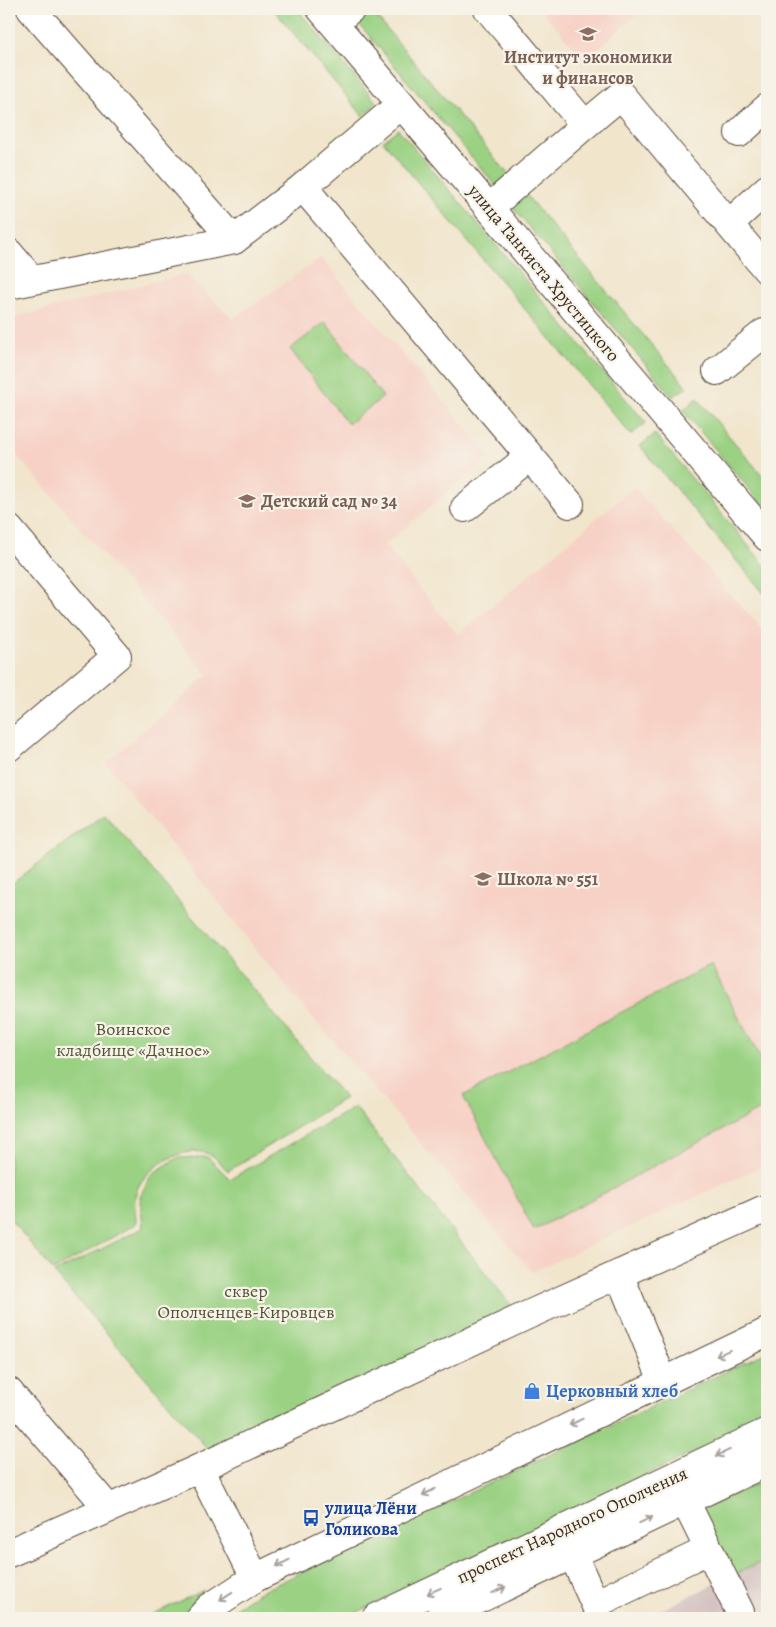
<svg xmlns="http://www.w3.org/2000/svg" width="776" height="1627" font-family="Alegreya,serif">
	<rect width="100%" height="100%" fill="#f7f3e8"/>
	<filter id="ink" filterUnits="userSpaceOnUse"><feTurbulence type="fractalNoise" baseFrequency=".02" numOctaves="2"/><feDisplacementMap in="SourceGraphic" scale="10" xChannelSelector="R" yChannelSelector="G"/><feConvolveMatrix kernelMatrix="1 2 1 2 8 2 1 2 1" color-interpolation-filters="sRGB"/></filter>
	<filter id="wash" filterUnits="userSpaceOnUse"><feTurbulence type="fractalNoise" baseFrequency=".0096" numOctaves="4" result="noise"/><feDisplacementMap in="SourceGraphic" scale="20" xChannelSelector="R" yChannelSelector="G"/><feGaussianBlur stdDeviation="1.12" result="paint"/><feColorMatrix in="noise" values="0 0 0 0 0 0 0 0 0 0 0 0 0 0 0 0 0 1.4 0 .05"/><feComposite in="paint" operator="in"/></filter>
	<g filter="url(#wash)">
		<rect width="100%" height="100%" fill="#f1e5cc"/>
		<g fill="#f7d1c6">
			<path d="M540 9H643L585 60Z"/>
			<path d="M321 258 491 457 384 545 458 635 634 487 767 635V1164L532 1272 293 995 106 763 208 675 9 446V319L185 274 233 319Z"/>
		</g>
		<path fill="#d2bfbf" d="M767 1559V1618H644L723 1580Z"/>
		<g fill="#9ad183" stroke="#6a7e50">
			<path d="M273 9H297L377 103 363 116Z"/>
			<path d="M362 9H370L509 175 496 186 353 17Z"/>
			<path d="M398 129 646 423 631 435 383 141Z"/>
			<path d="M521 189 687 387 673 397 507 201Z"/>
			<path d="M325 322 383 397 348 424 290 349Z"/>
			<path d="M697 398 767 481V510L683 411Z"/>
			<path d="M655 434 767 568V597L640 446Z"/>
			<path d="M104 813 345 1098 228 1171C223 1167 217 1158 211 1155 186 1142 139 1169 135 1197 134 1205 136 1215 136 1224L53 1271 9 1217V886Z"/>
			<path d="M711 965 767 1071V1106L534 1230 463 1096Z"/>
			<path d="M355 1107 517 1313 212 1454 54 1273 143 1228 140 1196 152 1174 177 1158 208 1157 230 1179Z"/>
			<path d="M767 1352V1418L345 1618H220L258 1593Z"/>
			<path d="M767 1479V1559L734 1575 702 1510Z"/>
			<path d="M204 1590 183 1618H145Z"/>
		</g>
	</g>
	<g filter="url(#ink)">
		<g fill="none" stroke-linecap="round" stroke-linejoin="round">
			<g stroke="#564638" stroke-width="30">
				<g id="minor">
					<path d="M31 9 234 240"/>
					<path d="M321 9 767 537"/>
					<path d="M488 9 585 125 621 95 767 270"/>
					<path d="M333 23 351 9"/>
					<path d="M739 133 767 108"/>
					<path d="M303 187 570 504"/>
					<path d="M489 208 585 125"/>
					<path d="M729 224 767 189"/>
					<path d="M9 253 32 280"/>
					<path d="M9 285 234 240 303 187 401 104"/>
					<path d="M717 371 764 333"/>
					<path d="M465 508 529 457"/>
					<path d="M9 529 117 656 9 747"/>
					<path d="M619 1274 663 1381"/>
					<path d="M9 1392 108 1508"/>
					<path d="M200 1468 255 1578"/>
					<path d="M685 1501 740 1612"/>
					<path d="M9 1553 200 1468 530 1314 767 1208"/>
					<path d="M573 1555 595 1604 708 1550"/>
					<path d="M200 1618 209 1608 255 1578 767 1332"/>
				</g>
			</g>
			<g stroke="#564638" stroke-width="30">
				<g id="major">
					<path d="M376 1618 767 1432"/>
					<path d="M439 1618 767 1462"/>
				</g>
			</g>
			<use href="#minor" stroke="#fff" stroke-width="28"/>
			<use href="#major" stroke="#fff" stroke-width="28"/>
		</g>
		<defs><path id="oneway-shaft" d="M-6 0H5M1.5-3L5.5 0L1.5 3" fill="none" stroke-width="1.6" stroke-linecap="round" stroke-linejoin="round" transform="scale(1.25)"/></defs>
		<g stroke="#a79f9a">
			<use href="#oneway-shaft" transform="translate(723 1353) rotate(155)"/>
			<use href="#oneway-shaft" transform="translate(576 1422) rotate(154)"/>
			<use href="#oneway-shaft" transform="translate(723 1453) rotate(155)"/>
			<use href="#oneway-shaft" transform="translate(429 1492) rotate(154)"/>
			<use href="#oneway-shaft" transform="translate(646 1520) rotate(-25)"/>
			<use href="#oneway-shaft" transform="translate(283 1563) rotate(153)"/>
			<use href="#oneway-shaft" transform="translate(499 1590) rotate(-25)"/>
			<use href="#oneway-shaft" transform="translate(434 1591) rotate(155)"/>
			<use href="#oneway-shaft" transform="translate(226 1596) rotate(147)"/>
		</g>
	</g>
	<defs>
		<g id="university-bare" transform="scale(1.35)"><path d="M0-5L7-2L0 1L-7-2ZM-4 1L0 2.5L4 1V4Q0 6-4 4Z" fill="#8d6e63" stroke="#f7f3e8" stroke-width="2.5" paint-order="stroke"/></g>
		<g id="school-bare" transform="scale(1.35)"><path d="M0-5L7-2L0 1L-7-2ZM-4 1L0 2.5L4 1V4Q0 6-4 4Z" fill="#8d6e63" stroke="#f7f3e8" stroke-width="2.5" paint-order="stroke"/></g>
		<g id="shop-bare" transform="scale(1.35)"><path d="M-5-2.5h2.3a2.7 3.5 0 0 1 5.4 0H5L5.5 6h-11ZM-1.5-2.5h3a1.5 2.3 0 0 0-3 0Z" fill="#3f7fe0" stroke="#f7f3e8" stroke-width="2.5" paint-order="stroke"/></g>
		<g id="bus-bare" transform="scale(1.35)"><path d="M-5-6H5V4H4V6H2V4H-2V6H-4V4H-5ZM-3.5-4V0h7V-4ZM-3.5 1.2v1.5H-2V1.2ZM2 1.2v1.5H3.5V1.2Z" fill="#1a4fb4" stroke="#f7f3e8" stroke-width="2.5" paint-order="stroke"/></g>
	</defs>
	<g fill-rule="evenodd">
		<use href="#university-bare" x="588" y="34"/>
		<use href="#school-bare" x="247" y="501"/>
		<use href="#school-bare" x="483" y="879"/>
		<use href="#shop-bare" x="532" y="1391"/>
		<use href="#bus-bare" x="311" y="1518"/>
	</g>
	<g text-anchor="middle" stroke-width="4.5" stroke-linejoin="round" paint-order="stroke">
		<g font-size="18" font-weight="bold" fill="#785e54" stroke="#f7f3e8" text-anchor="start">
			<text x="588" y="63" text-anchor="middle">Институт экономики<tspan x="588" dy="21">и финансов</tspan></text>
			<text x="261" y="507">Детский сад № 34</text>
			<text x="497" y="885">Школа № 551</text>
		</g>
		<g font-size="18" fill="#3b2a1e" stroke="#f7f3e8">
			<text transform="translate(544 273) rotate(50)" y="6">улица Танкиста Хрустицкого</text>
			<text transform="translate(572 1525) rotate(-25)" y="6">проспект Народного Ополчения</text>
		</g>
		<g font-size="18" fill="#535437" stroke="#f7f3e8">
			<text x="133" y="1035">Воинское<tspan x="133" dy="21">кладбище «Дачное»</tspan></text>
			<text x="246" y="1297">сквер<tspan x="246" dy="21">Ополченцев-Кировцев</tspan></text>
		</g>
		<g font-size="18" font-weight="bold" fill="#366cbe" stroke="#f7f3e8" text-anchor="start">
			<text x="546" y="1397">Церковный хлеб</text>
		</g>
		<g font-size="18" font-weight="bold" fill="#164399" stroke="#f7f3e8" text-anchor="start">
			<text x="325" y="1514">улица Лёни<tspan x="325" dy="21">Голикова</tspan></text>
		</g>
	</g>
	<rect width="776" height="1627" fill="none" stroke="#f7f3e8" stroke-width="30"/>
</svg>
